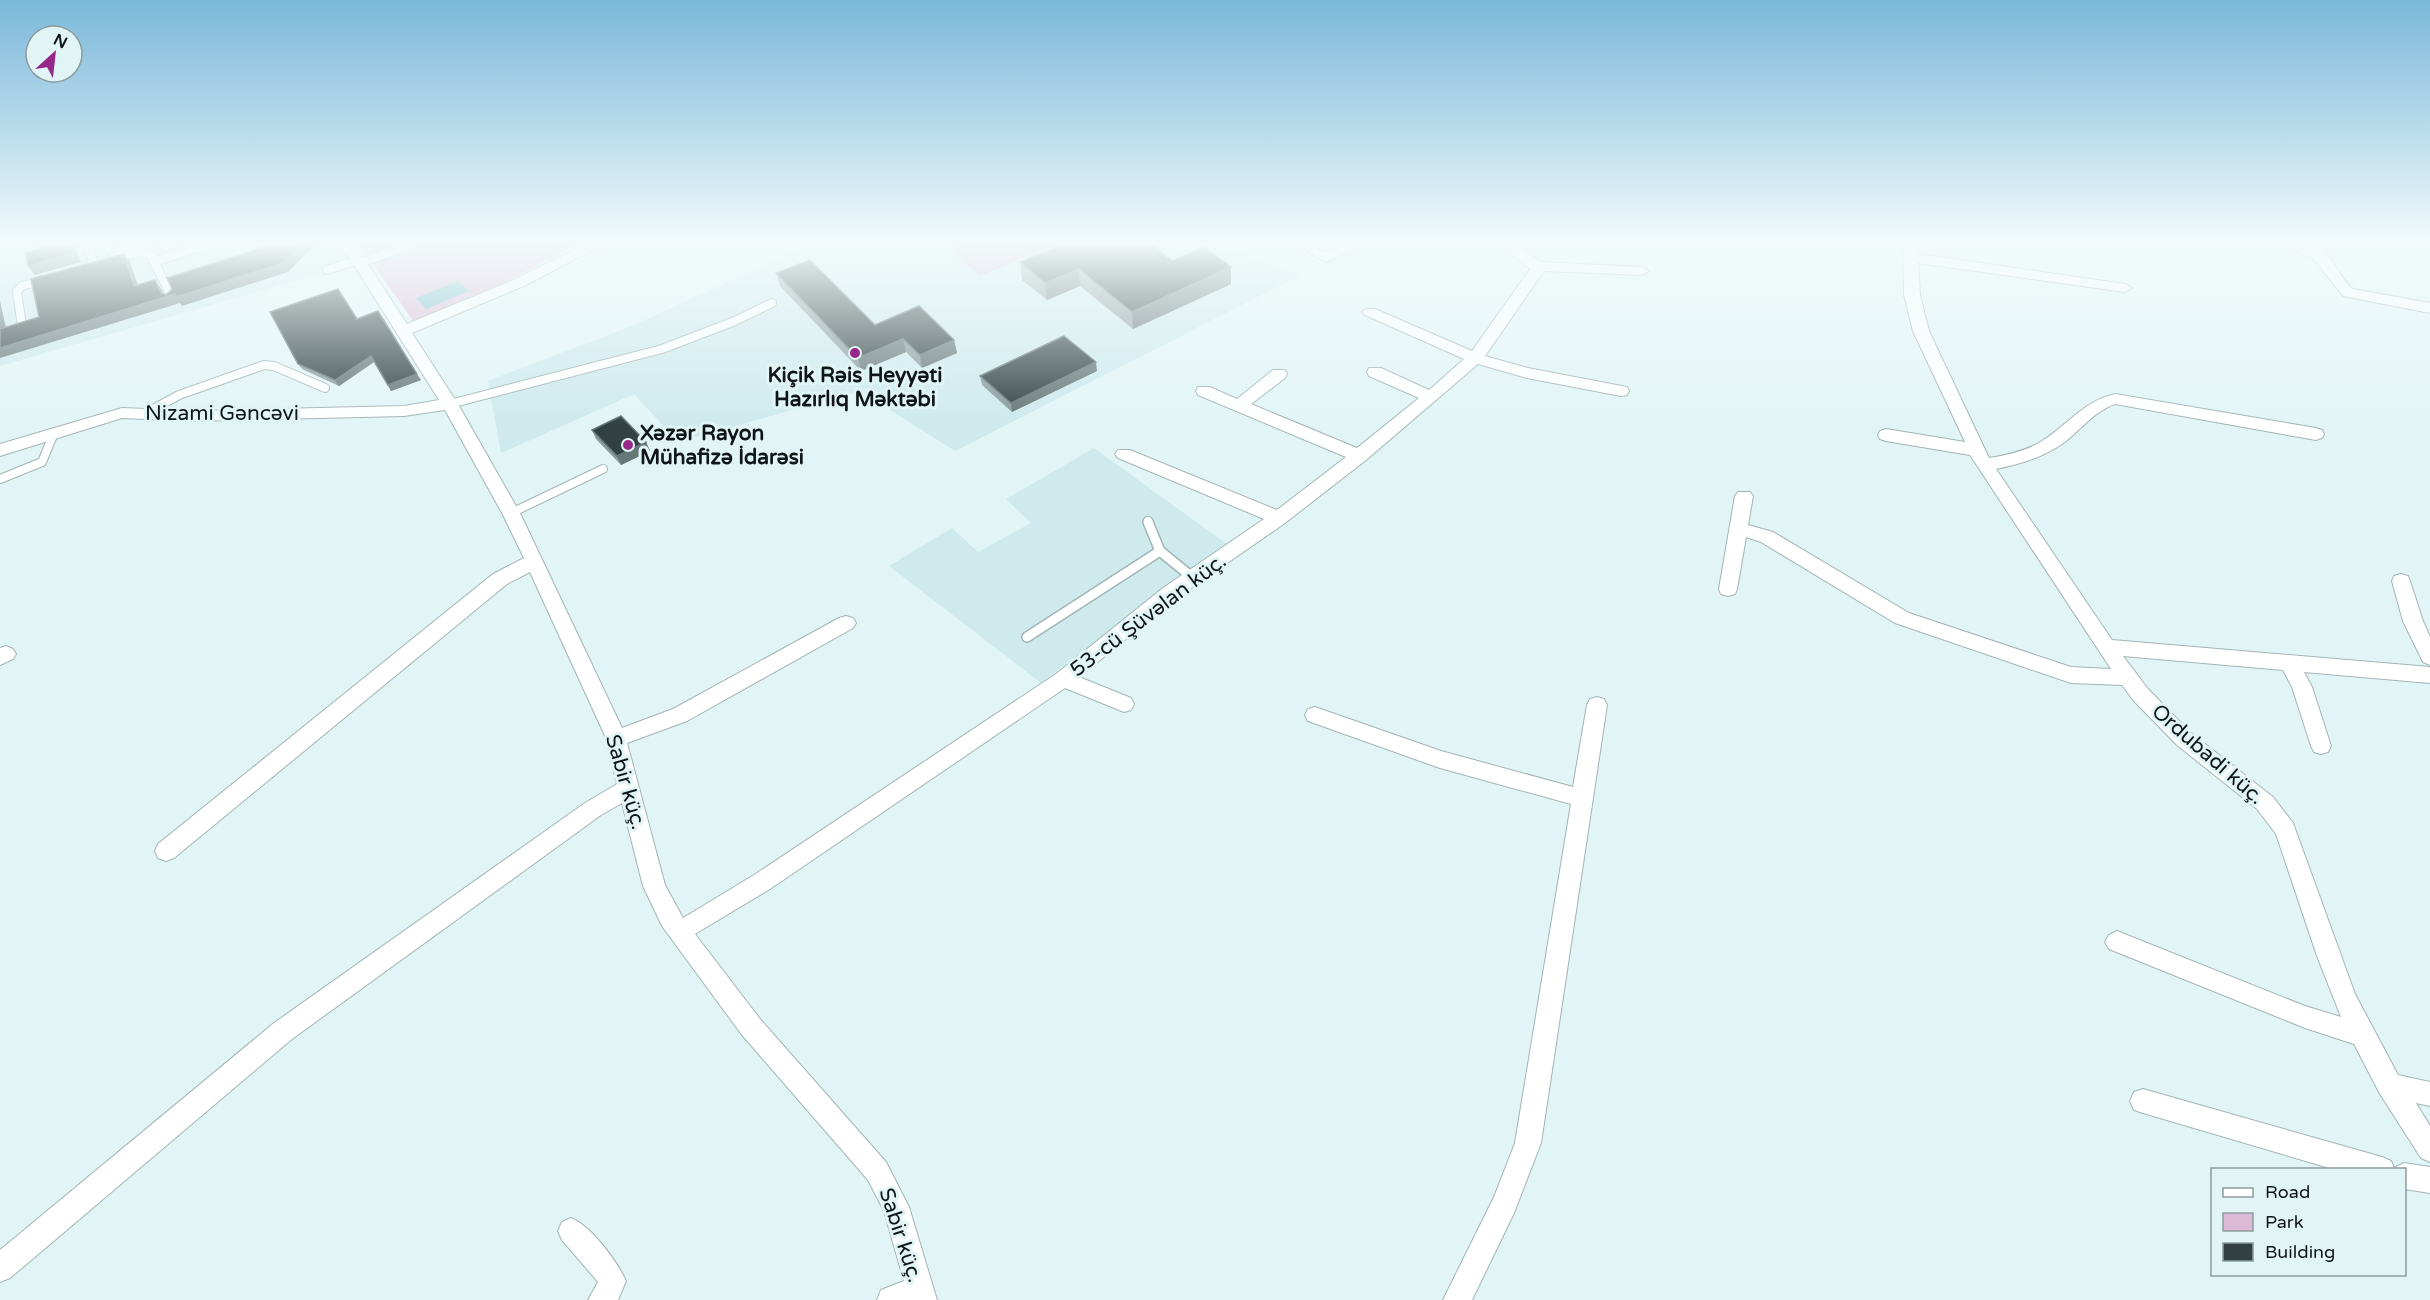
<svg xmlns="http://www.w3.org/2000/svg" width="2430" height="1300" font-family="'Varela Round',sans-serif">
	<rect width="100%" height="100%" fill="#e2f5f6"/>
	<g fill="#ceeaed">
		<path d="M0 243H333L348 259 321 269 323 273 0 366Z"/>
		<path d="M813 243H1211L1301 275 955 451 860 391 678 442 634 394 501 453 488 381 634 325Z"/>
		<path d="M1094 448 1228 545 1177 580 1041 683 889 566 952 528 978 552 1031 523 1006 499Z"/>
	</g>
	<g fill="#dcb9d5">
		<path d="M358 243H579L506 282 414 322Z"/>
		<path d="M966 243H1059L980 276 950 250Z"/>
	</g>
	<path fill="#75bec5" d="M458 281 469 291 426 309 416 298Z"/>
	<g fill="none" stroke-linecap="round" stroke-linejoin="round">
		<g stroke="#a2b4b6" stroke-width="10">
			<g id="service-far1">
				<path d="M86 243 94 264 87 266"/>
				<path d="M107 243 113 253 149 243"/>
				<path d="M114 259 141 252 151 255 172 298"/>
				<path d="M154 262 211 243"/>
				<path d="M360 263 416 243"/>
				<path d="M327 270 358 260"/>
				<path d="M22 327 17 291 22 286 42 280"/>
				<path d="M450 404 662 349 735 321 772 303"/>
				<path d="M146 413 179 395 264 365 274 366 325 388"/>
				<path d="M0 479 42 462 54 433"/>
				<path d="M511 513 603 469"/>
				<path d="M1148 521 1149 523"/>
			</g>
		</g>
		<g stroke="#a2b4b6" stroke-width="12">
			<g id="service">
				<path d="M1148 522 1160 551"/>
				<path d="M1027 637 1160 551 1193 578"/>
			</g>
		</g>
		<g stroke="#a2b4b6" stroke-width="2">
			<g id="minor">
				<path d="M340 243H354L407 324 516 279 587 243H605L526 285 412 333 458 404 520 513 622 728 673 709 839 618 846 616 853 618 856 623 853 628 687 721 627 743 665 885 683 918 754 875 1056 674 1163 588 1264 519 1118 458 1115 454 1118 450H1130L1277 510 1346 457 1198 395 1196 391 1198 387H1210L1237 399 1273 370H1285L1287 374 1285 378 1251 404 1357 448 1419 398 1369 376 1367 372 1369 368H1381L1429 390 1464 359 1365 315 1362 312 1365 309H1375L1472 351 1530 269 1499 243H1516L1540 262 1642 267 1649 271 1642 275 1544 271 1485 356 1528 368 1627 387 1629 391 1627 395 1621 396 1527 378 1478 364 1366 460 1285 523 1177 598 1079 677 1131 698 1134 704 1131 710 1124 712 1065 688 770 889 695 934 760 1019 886 1162 909 1207 937 1300H877L881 1290 904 1281 884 1211 868 1180 742 1035 662 926 643 886 622 803 601 815 292 1039 10 1278 0 1282V1250L274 1023 585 803 617 784 606 738 530 572 507 584 174 858 166 861 158 858 155 851 158 844 493 574 524 558 502 513 445 410 404 416 193 421 122 418 0 456V444L122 408 193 411 404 406 439 400Z"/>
				<path d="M1345 243H1363L1327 262 1308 252 1315 248 1327 252Z"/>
				<path d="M1903 243H1917L1918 254 2125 284 2132 288 2125 292 1918 263 1920 295 1929 331 1989 458C2008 455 2026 451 2042 441 2069 424 2082 402 2115 394L2316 428 2322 430 2324 434 2322 438 2316 440 2115 404C2095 411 2082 428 2066 441 2045 457 2021 464 1996 469L2112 640 2430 667V683L2304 672 2312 687 2331 746 2328 752 2321 754 2314 752 2311 746 2292 687 2283 670 2123 656 2148 689 2191 733 2273 797 2293 823 2355 994 2398 1075 2430 1082V1106L2416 1103 2430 1126V1162L2421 1158 2380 1094 2354 1044 2305 1028 2109 949 2105 942 2109 935 2117 931 2305 1006 2341 1017 2317 956 2276 834 2257 809 2177 745 2134 701 2122 685 2071 683 1895 623 1761 542 1746 537 1737 589 1735 594 1728 596 1721 594 1719 589 1735 496 1738 492H1750L1753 496 1748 525 1773 532 1909 613 2071 667 2111 669 1970 455 1886 441 1880 439 1878 435 1880 431 1886 429 1965 442 1913 331 1904 295Z"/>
				<path d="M2279 243C2303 243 2322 244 2336 267 2341 275 2345 283 2353 289L2430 303V313L2343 296 2313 258 2281 246Z"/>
				<path d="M2401 574 2408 576 2410 581 2423 621 2430 637V665L2423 662 2403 621 2392 581 2394 576Z"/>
				<path d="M6 646 13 649 16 654 13 659 0 665V648Z"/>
				<path d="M1597 697 1604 699 1607 705 1541 1143 1514 1213 1472 1300H1443L1494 1197 1515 1143 1571 804 1440 768 1308 721 1305 715 1308 709 1315 707 1441 751 1573 787 1587 705 1590 699Z"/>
				<path d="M2143 1089 2382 1157 2391 1161 2394 1168 2404 1163 2430 1167V1193L2404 1189V1170H2336L2143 1113 2134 1110 2130 1101 2134 1092Z"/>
				<path d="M571 1218C591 1226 617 1261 626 1281L618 1300H588L598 1282 562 1240 558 1231 562 1222Z"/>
			</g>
		</g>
		<use href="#service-far1" stroke="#fff" stroke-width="8"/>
		<use href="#service" stroke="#fff" stroke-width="9"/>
		<use href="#minor" fill="#fff" fill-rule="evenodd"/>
	</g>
	<g fill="#8a9b9c">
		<path d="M1172 261 1231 267V284L1133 329 1080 286 1047 300 1022 280 1020 262Z"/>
		<path d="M776 273 875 325 954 340 957 353 922 368 906 352 861 371 780 286Z"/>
		<path d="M357 319 421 380 391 391 374 362 339 386 302 369 298 364Z"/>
		<path d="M1097 371 1012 412 982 385 980 376Z"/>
		<path d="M592 430 646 442 650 451 621 465 596 439Z"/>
	</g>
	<g fill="#667778">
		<path d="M70 243H71L75 248 81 262 35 275 28 266Z"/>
		<path d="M114 243H125L116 246Z"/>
		<path d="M303 243H316L288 272 182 306 180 303 0 358V348L161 293 155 280 161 289 165 297Z"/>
		<path d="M124 254 130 262 141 295 134 286Z"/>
		<path d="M1231 267V284L1133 329 1132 312Z"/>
		<path d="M1079 269 1080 286 1047 300 1045 283Z"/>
		<path d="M0 301 8 337 0 329Z"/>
		<path d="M903 339 906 352 861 371 858 358Z"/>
		<path d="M954 340 957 353 922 368 920 355Z"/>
		<path d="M371 356 374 362 339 386 335 380Z"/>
		<path d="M1096 362 1097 371 1012 412 1011 403Z"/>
		<path d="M417 374 421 380 391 391 388 385Z"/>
		<path d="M646 442 650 451 621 465 617 456Z"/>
	</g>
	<g fill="#314142" stroke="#667778" stroke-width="1.5">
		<path d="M55 243H70L74 253 28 266 25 253Z"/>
		<path d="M273 243H303L283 263 176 297 175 294 0 348V328V329L39 317 31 279 124 254 134 286 155 280 161 293 166 295 172 289 167 278 274 244Z"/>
		<path d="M1066 243H1149L1172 261 1204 247 1231 267 1132 312 1079 269 1045 283 1020 262Z"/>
		<path d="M810 260 875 325 919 306 954 340 920 355 903 339 858 358 776 273Z"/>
		<path d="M338 289 357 319 378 311 417 374 388 385 371 356 335 380 298 364 270 312Z"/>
		<path d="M1064 336 1096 362 1011 403 980 376Z"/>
		<path d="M621 416 646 442 617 456 592 430Z"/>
	</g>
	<linearGradient id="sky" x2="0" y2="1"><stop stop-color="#7ab8da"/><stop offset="0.57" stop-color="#f2fafb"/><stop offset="1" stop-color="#f2fafb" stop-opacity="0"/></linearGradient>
	<rect width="2430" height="425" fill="url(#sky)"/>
	<g fill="#962889" stroke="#e2f5f6" stroke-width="2">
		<circle cx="855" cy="353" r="6"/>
		<circle cx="628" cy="445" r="6"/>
	</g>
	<g text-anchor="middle" stroke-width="6" stroke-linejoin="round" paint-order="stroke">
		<g font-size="21" font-weight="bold" fill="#101617" stroke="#e2f5f6">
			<text x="855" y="382">Kiçik Rəis Heyyəti<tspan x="855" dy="24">Hazırlıq Məktəbi</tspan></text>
			<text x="640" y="440" text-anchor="start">Xəzər Rayon<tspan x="640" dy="24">Mühafizə İdarəsi</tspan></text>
		</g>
		<g font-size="21" fill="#101617" stroke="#e2f5f6">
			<text x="222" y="420">Nizami Gəncəvi</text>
			<text transform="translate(1148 615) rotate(-37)" y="7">53-cü Şüvəlan küç.</text>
			<text transform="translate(2208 754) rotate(41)" y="7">Ordubadi küç.</text>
			<text transform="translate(626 782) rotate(74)" y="7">Sabir küç.</text>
			<text transform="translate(901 1235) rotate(72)" y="7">Sabir küç.</text>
		</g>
	</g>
	<rect x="2211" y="1168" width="195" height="108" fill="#e2f5f6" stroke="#8e9c9d" stroke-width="1.5"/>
	<rect x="2223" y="1188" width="30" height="9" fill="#ffffff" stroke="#8e9c9d" stroke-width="1.5"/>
	<text x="2265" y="1198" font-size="18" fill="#101617">Road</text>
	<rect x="2223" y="1213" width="30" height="18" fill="#dcb9d5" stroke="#8e9c9d" stroke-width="1.5"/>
	<text x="2265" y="1228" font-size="18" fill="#101617">Park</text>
	<rect x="2223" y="1243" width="30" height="18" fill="#314142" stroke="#8e9c9d" stroke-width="1.5"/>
	<text x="2265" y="1258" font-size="18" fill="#101617">Building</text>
	<g transform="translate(54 54) rotate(27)"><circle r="28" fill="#e2f5f6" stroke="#8e9c9d" stroke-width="1.5"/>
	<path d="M0-4.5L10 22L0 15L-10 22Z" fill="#962889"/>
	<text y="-9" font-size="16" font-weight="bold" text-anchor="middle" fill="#101617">N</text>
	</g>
</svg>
